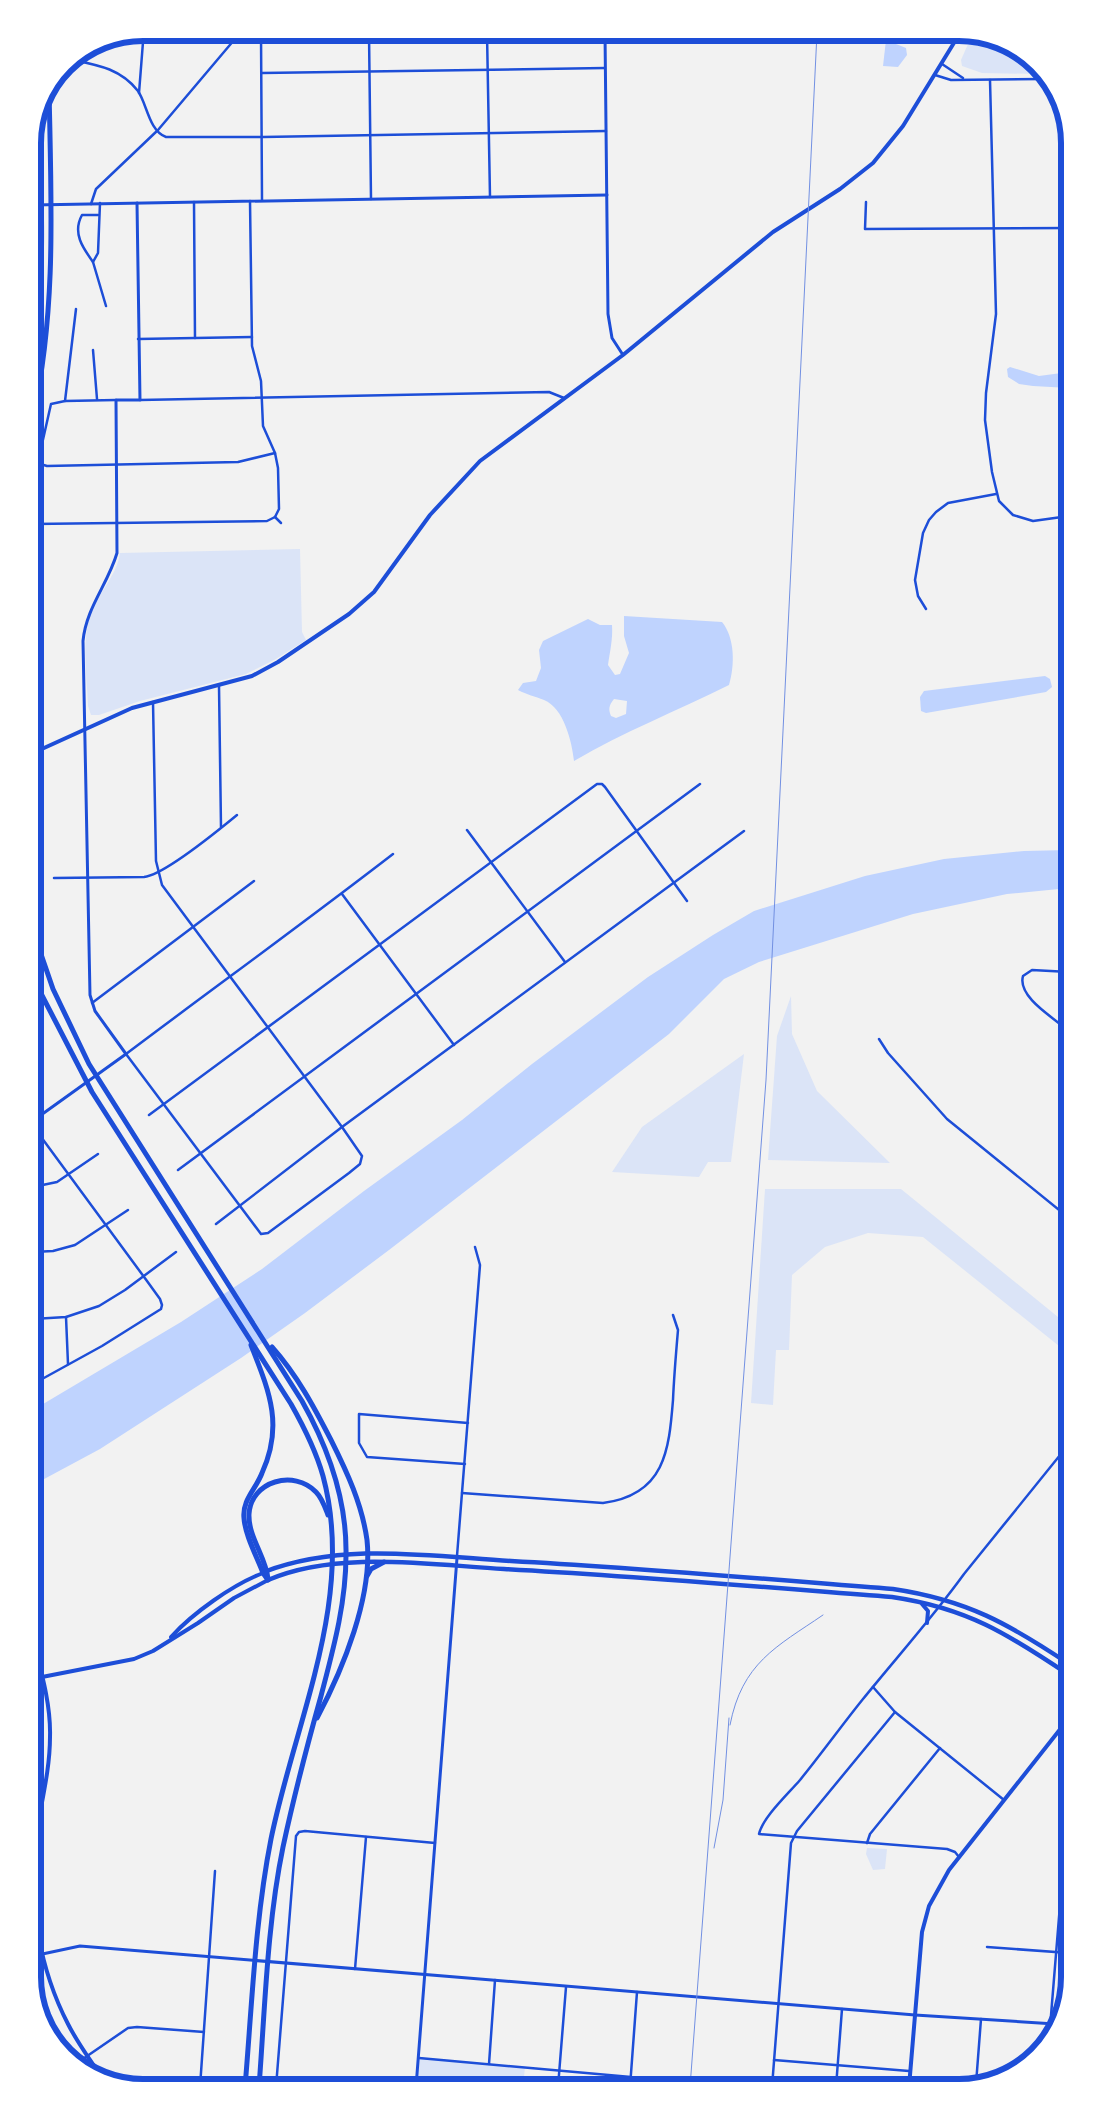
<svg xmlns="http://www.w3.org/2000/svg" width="1102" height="2120" font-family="'DM Sans',sans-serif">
	<rect width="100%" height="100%" fill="#f2f2f2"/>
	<g fill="#dbe4f7">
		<path d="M972 35 1021 51 1039 74 982 73 962 66 961 60Z"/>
		<path d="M300 549 302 632 306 640 276 659 246 674 140 701 99 715H91L88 706C87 676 81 642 91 613 99 592 117 575 120 553Z"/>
		<path d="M791 996 792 1034 817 1091 890 1163 768 1160 777 1036Z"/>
		<path d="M744 1054 731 1162H708L699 1177 612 1172 642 1127Z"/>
		<path d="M765 1189H901L1069 1326V1354L923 1237 868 1233 825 1247 792 1275 789 1350H776L773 1405 751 1403Z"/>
		<path d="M867 1848 887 1849 885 1869 873 1870 866 1854Z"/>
		<path d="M419 2058 525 2067 523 2087H416Z"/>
	</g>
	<g fill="#bfd3fe" fill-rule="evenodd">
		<path d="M886 40 906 48 907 55 898 67 883 66Z"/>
		<path d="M1010 367 1039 376 1069 372V388L1033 386 1019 384 1008 377 1007 369Z"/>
		<path d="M624 616 722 622C735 638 735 665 729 685 677 711 623 732 574 761 572 742 564 708 544 700 535 696 527 695 518 690L523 683 536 681 541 668 539 650 543 641 588 619 600 625H612C613 639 610 651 608 665L615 675 620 674 629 653 624 636ZM614 699 627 701 626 714 616 718 611 716C608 709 609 705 614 699Z"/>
		<path d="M1045 676 1050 679 1052 687 1046 692 926 713 921 711 920 697 924 691Z"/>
		<path d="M1069 850V888L1007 894 913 914 759 962 724 979 669 1034 389 1250 305 1313 241 1358 100 1449 33 1485V1410L181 1322 262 1269 364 1191 462 1120 532 1064 648 977 713 935 754 911 865 876 944 859 1024 851Z"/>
	</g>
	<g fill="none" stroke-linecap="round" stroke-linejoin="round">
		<g stroke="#1d4ed8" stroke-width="2.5">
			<path d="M261 33 262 200"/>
			<path d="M369 33 371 199"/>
			<path d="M487 33 490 197"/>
			<path d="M142 37 148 33"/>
			<path d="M73 60C98 65 121 69 138 91 147 104 149 131 166 137H263L606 131"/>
			<path d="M942 64 963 78"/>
			<path d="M262 73 605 68"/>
			<path d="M935 75 951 80 1043 79"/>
			<path d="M990 80 996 314 986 393 985 420 992 472 999 501 1013 515 1033 521 1069 516"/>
			<path d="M139 93 143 42 141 33"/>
			<path d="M250 201 252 346 261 381 263 426 275 453 278 468 279 509 275 517"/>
			<path d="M194 202 195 338"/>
			<path d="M866 202 865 229 1069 228"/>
			<path d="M100 203 98 253 93 262 106 306"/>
			<path d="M91 204 96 189 158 130 240 33"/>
			<path d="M93 262C83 248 72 233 82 215H98"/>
			<path d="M138 339 252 337"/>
			<path d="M93 350 97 399"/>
			<path d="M140 400 549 392 564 398"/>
			<path d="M65 401 76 309"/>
			<path d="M37 463 47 466 238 462 275 453"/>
			<path d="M33 484 51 404 65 401 116 400"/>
			<path d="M275 517 281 523"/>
			<path d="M33 524 267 521 275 517"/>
			<path d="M926 609 918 596 915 580 923 533 929 520 936 512 948 503 996 494"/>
			<path d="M219 686 221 827"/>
			<path d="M153 702 156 861 162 885 342 1127 362 1156 360 1164 349 1173 268 1233 261 1234 126 1054C215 987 305 922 393 854"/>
			<path d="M467 830 565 962"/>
			<path d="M54 878 144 877C164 875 220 829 237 815"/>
			<path d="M342 894 454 1045"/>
			<path d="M92 1003 254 881"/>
			<path d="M1069 1031C1054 1018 1017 997 1023 976L1032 970 1069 972"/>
			<path d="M879 1039 888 1053 947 1119 1069 1218"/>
			<path d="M149 1115 597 784H602L605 787 687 901"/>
			<path d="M178 1170 700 784"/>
			<path d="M33 1187 57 1182 98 1154"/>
			<path d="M216 1224 342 1127 744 831"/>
			<path d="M33 1252 53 1251 75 1245 128 1210"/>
			<path d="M66 1317 68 1364"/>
			<path d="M33 1319 66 1317 99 1306 125 1290 176 1252"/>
			<path d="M33 1384 102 1346 161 1309 162 1305 160 1299 147 1281 33 1126"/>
			<path d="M1063 1451 1069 1456"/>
			<path d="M465 1464 367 1457 359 1443V1414L468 1423"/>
			<path d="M462 1493 603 1503C665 1495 669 1450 673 1400 674 1376 676 1353 678 1330L673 1315"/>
			<path d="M457 1556 480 1265 475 1247"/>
			<path d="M873 1687 895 1712 1004 1800"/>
			<path d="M867 1843 870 1834 940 1748"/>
			<path d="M959 1857 955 1852 947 1849 759 1834C763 1817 788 1794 800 1780 822 1753 842 1725 863 1699 897 1657 933 1617 964 1574L1069 1444"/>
			<path d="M987 1947 1069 1953"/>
			<path d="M355 1969 366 1837"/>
			<path d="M1049 2040 1064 1856 1069 1853"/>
			<path d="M419 2058 631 2077"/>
			<path d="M774 2060 909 2071"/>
			<path d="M77 2063 128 2028 137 2027 204 2032"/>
			<path d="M489 2064 495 1980"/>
			<path d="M976 2084 981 2019"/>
			<path d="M200 2087 215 1871"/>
			<path d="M276 2087 296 1836 299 1832 305 1831 435 1843"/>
			<path d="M558 2087 566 1987"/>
			<path d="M630 2087 637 1992"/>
			<path d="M772 2087 791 1843 797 1831 895 1712"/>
			<path d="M836 2087 842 2009"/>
		</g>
		<g stroke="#1d4ed8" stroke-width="3">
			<path d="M605 33 608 314 612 338 623 355"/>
			<path d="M33 205 607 195"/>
			<path d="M33 1119 41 1115 126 1054 95 1011 90 995 83 641C86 608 108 584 117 553L116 400H140L137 203"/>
			<path d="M33 1679 42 1677"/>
			<path d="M33 1956 80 1946 915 2015 1055 2024"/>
			<path d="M416 2087 457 1558"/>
		</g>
		<g stroke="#1d4ed8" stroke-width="4">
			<path d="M33 753 132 708 252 676 278 662 349 614 374 592 430 515 480 461 623 355 773 232 840 189 873 163 903 126 960 33"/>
			<path d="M922 1604 928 1611 927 1623"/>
			<path d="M171 1637C193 1613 232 1585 263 1573"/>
			<path d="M33 1640C41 1671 51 1704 50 1737 50 1772 40 1807 35 1842 28 1902 40 1970 68 2024 77 2042 89 2058 100 2075"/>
			<path d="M42 1677 134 1659 153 1651 198 1623 234 1598 268 1580"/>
			<path d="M909 2087 922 1932 929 1906 949 1870 1069 1718"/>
		</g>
		<g stroke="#1d4ed8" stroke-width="4.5">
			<path d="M264 1572C342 1542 429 1556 511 1561 639 1568 766 1579 893 1589 967 1600 1009 1624 1069 1664"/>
			<path d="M268 1580C337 1550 431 1565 504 1569 634 1576 763 1587 892 1597 967 1608 1008 1634 1069 1675"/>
		</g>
		<g stroke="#1d4ed8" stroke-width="5">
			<path d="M33 267 39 226"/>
			<path d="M33 358C46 276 41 192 39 109"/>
			<path d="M33 417C57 308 51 199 49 88"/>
			<path d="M33 752H34"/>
			<path d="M33 931 53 989 89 1064 302 1401C329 1449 347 1500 346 1555 346 1604 333 1650 321 1696 307 1746 294 1796 283 1847 267 1925 265 2008 259 2087"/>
			<path d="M33 968 38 981"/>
			<path d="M33 978 92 1092 291 1404C304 1427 316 1451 323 1476 356 1598 295 1721 271 1839 255 1920 252 2005 245 2087"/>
			<path d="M251 1345C269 1391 284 1425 262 1473 256 1489 242 1500 244 1518 245 1535 257 1557 263 1573L268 1580"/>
			<path d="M272 1347C297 1375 314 1407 331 1440 347 1472 362 1504 367 1540 373 1596 343 1669 317 1718"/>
			<path d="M367 1576 371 1569 384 1562"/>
			<path d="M268 1579C266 1557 248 1537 249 1514 251 1481 294 1469 316 1492 322 1498 325 1507 328 1515"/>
		</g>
		<g stroke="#7290e2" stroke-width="1">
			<path d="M730 1725C742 1663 776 1647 823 1615"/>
			<path d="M714 1848 723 1800 729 1718"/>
			<path d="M690 2087 766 1080 817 33"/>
		</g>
	</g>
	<path d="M0 0H1102V2120H0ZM143 41H959A102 102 0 0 1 1061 143V1977A102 102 0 0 1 959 2079H143A102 102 0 0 1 41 1977V143A102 102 0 0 1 143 41Z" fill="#fff" fill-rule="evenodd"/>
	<path fill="none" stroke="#1d4ed8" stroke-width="6" d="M143 41H959A102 102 0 0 1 1061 143V1977A102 102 0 0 1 959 2079H143A102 102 0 0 1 41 1977V143A102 102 0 0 1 143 41Z"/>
</svg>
